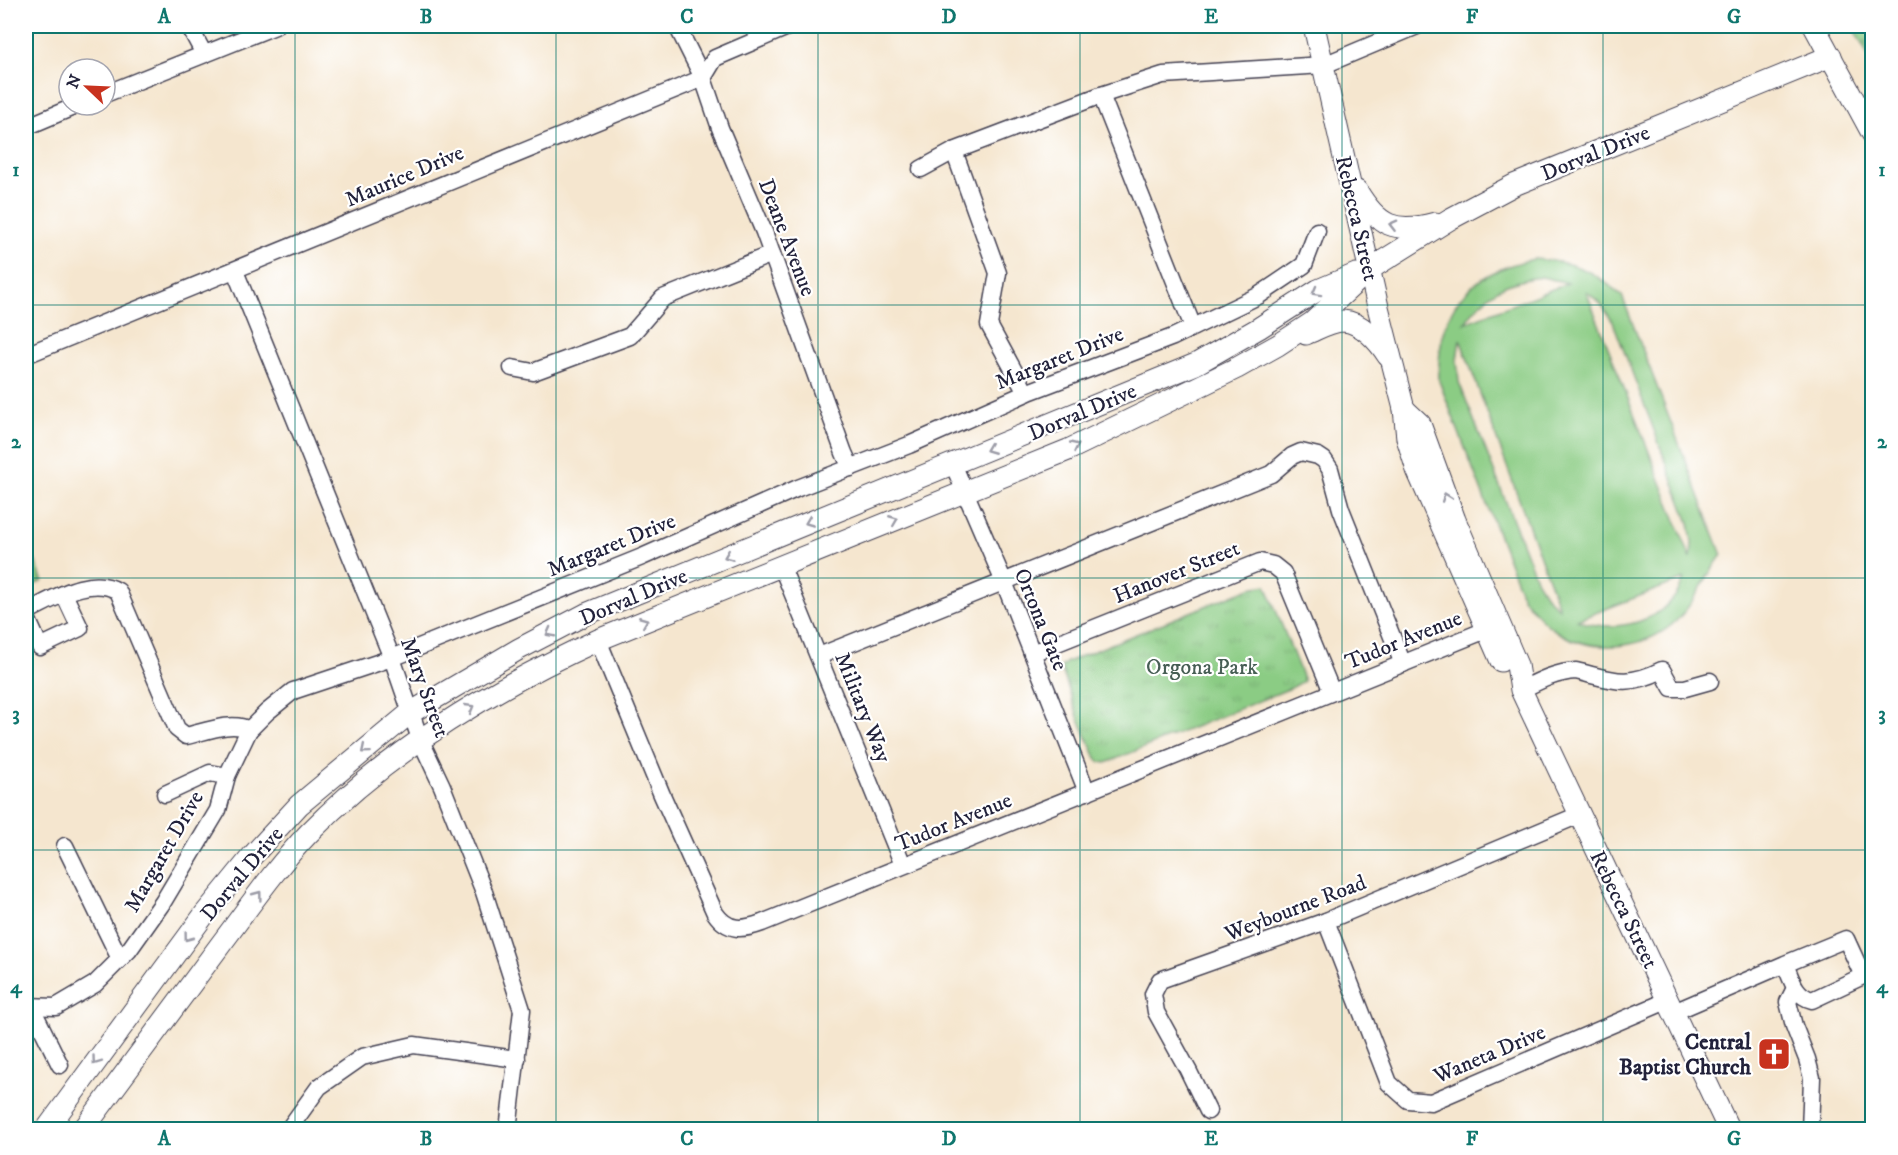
<svg xmlns="http://www.w3.org/2000/svg" width="1898" height="1155" font-family="'IM FELL DW Pica',serif">
	<defs>
		<pattern id="cemetery-stones" width="16" height="16" patternUnits="userSpaceOnUse" patternTransform="scale(1.5)"><rect width="16" height="16" fill="#8bcc84"/><path d="M2 7V4a2 2 0 0 1 4 0v3zM10 15v-3a2 2 0 0 1 4 0v3z" fill="#78af73"/></pattern>
		<pattern id="park-tufts" width="24" height="20" patternUnits="userSpaceOnUse" patternTransform="scale(1.5)"><rect width="24" height="20" fill="#8bcc84"/><path d="M3 7l-1-3M5 7V3M7 7l1-3M15 17l-1-3M17 17v-4M19 17l1-3" fill="none" stroke="#78af73"/></pattern>
	</defs>
	<rect width="100%" height="100%" fill="#fff"/>
	<filter id="ink" filterUnits="userSpaceOnUse"><feTurbulence type="fractalNoise" baseFrequency=".0167" numOctaves="2"/><feDisplacementMap in="SourceGraphic" scale="12" xChannelSelector="R" yChannelSelector="G"/><feConvolveMatrix kernelMatrix="1 2 1 2 8 2 1 2 1" color-interpolation-filters="sRGB"/></filter>
	<filter id="wash" filterUnits="userSpaceOnUse"><feTurbulence type="fractalNoise" baseFrequency=".008" numOctaves="4" result="noise"/><feDisplacementMap in="SourceGraphic" scale="24" xChannelSelector="R" yChannelSelector="G"/><feGaussianBlur stdDeviation="1.35" result="paint"/><feColorMatrix in="noise" values="0 0 0 0 0 0 0 0 0 0 0 0 0 0 0 0 0 1.4 0 .05"/><feComposite in="paint" operator="in"/></filter>
	<g filter="url(#wash)">
		<rect width="100%" height="100%" fill="#f5e6cf"/>
		<path fill="#8bcc84" stroke="#567760" stroke-width="1.5" fill-rule="evenodd" d="M1534 259C1573 261 1593 270 1622 296L1722 555C1706 575 1696 601 1678 619 1648 650 1594 654 1559 633 1544 624 1534 611 1523 598L1439 381C1436 312 1465 273 1534 259ZM1542 277 1568 283 1465 323C1486 292 1505 281 1542 277ZM1586 291 1601 304 1613 322 1689 523 1692 542 1691 559ZM1460 339 1559 608V609L1547 597 1537 581 1459 382 1457 360ZM1684 579C1669 622 1616 635 1577 620Z"/>
		<path fill="url(#cemetery-stones)" stroke="#567760" stroke-width="1.5" d="M1852 26H1872V63Z"/>
		<g fill="url(#park-tufts)" stroke="#567760" stroke-width="1.5">
			<path d="M26 538 43 581 26 588Z"/>
			<path d="M1266 585 1304 681 1291 688 1106 763 1100 762 1096 758 1078 717 1061 667 1067 662 1250 588Z"/>
		</g>
	</g>
	<g filter="url(#ink)">
		<g fill="none" stroke-linecap="round" stroke-linejoin="round">
			<g stroke="#423f51" stroke-width="19">
				<g id="minor">
					<path d="M189 26 204 54"/>
					<path d="M677 26 703 78 720 128 764 232 844 453 851 468"/>
					<path d="M105 94 275 26"/>
					<path d="M1101 95 1193 327"/>
					<path d="M26 127 78 105"/>
					<path d="M921 169 954 151"/>
					<path d="M235 271 392 658 420 739 442 786 484 892 522 1010 508 1130"/>
					<path d="M26 355 703 78 715 58 790 26"/>
					<path d="M512 368 533 372 630 336 663 298 772 254"/>
					<path d="M1026 393 989 325 998 273 954 151 1101 95 1163 75 1324 65 1417 26"/>
					<path d="M953 464 1004 582 1087 792"/>
					<path d="M781 565 903 865"/>
					<path d="M26 612C52 600 90 574 118 591L177 729 186 736C204 732 233 720 249 730"/>
					<path d="M26 616 40 647 80 628 64 594"/>
					<path d="M598 640 662 795 715 913C728 932 743 930 762 923L1486 630"/>
					<path d="M1032 653 1260 562 1273 565 1283 573 1332 692"/>
					<path d="M819 656 1271 474 1292 456 1301 452 1318 456 1324 460 1330 469 1341 509 1403 664"/>
					<path d="M1521 690C1539 681 1556 672 1576 671 1613 680 1626 688 1662 670L1672 688H1685L1710 681"/>
					<path d="M165 794 210 773 227 776"/>
					<path d="M65 846 120 959"/>
					<path d="M1326 921 1389 1083 1408 1100 1431 1102 1669 1000"/>
					<path d="M1795 988 1788 1002 1794 1026 1807 1059 1812 1078 1810 1130"/>
					<path d="M26 1006 56 1007 95 984 129 950 163 902 218 810 227 776 249 730 267 712 293 691 392 658 642 557 798 488 909 445 1031 391 1173 337 1258 296 1304 265 1317 231"/>
					<path d="M31 1006 60 1065"/>
					<path d="M1674 1012 1785 964C1791 978 1795 996 1812 1000L1863 976 1846 939 1785 964"/>
					<path d="M1208 1111 1188 1070 1156 1012 1153 994 1160 980 1326 921 1579 815"/>
					<path d="M288 1130 319 1087 362 1057 414 1045 517 1059"/>
				</g>
			</g>
			<g stroke="#423f51" stroke-width="23">
				<g id="major">
					<path d="M1314 26 1378 307 1404 409 1407 438 1417 470 1501 661"/>
					<path d="M1814 26 1872 133"/>
					<path d="M1357 191C1378 226 1395 234 1435 223"/>
					<path d="M1306 334C1318 329 1331 321 1343 321 1362 322 1379 342 1388 356"/>
					<path d="M1404 409 1420 424 1455 520 1517 665 1521 690 1729 1130"/>
					<path d="M46 1130 204 915 253 855 299 805 410 713 519 649 586 614 1196 364 1259 328 1318 290 1356 274"/>
					<path d="M83 1130C129 1068 175 1006 221 944 249 907 276 867 309 833 390 750 493 688 598 640L1068 450 1237 368 1278 345 1313 322 1370 269 1450 219 1514 185 1831 56"/>
				</g>
			</g>
			<use href="#minor" stroke="#fff" stroke-width="16"/>
			<use href="#major" stroke="#fff" stroke-width="21"/>
		</g>
		<defs><path id="oneway-chevron" d="M-2-3.5L2.5 0L-2 3.5" fill="none" stroke-width="1.6" stroke-linecap="round" stroke-linejoin="round" transform="scale(1.5)"/></defs>
		<g stroke="#9c9ca7">
			<use href="#oneway-chevron" transform="translate(1393 225) rotate(-166)"/>
			<use href="#oneway-chevron" transform="translate(1316 292) rotate(151)"/>
			<use href="#oneway-chevron" transform="translate(1075 446) rotate(-25)"/>
			<use href="#oneway-chevron" transform="translate(990 449) rotate(158)"/>
			<use href="#oneway-chevron" transform="translate(1446 497) rotate(-110)"/>
			<use href="#oneway-chevron" transform="translate(894 520) rotate(-22)"/>
			<use href="#oneway-chevron" transform="translate(809 522) rotate(158)"/>
			<use href="#oneway-chevron" transform="translate(728 556) rotate(158)"/>
			<use href="#oneway-chevron" transform="translate(644 621) rotate(-22)"/>
			<use href="#oneway-chevron" transform="translate(550 633) rotate(152)"/>
			<use href="#oneway-chevron" transform="translate(470 708) rotate(-30)"/>
			<use href="#oneway-chevron" transform="translate(365 750) rotate(140)"/>
			<use href="#oneway-chevron" transform="translate(258 895) rotate(-53)"/>
			<use href="#oneway-chevron" transform="translate(188 937) rotate(127)"/>
			<use href="#oneway-chevron" transform="translate(96 1061) rotate(126)"/>
		</g>
	</g>
	<path fill="none" stroke="#0f766e" stroke-width="1.5" stroke-opacity="0.55" d="M295 26V1130M556 26V1130M818 26V1130M1080 26V1130M1342 26V1130M1603 26V1130M26 305H1872M26 578H1872M26 850H1872"/>
	<defs>
		<g id="church-square" transform="scale(1.725)"><rect x="-9" y="-9" width="18" height="18" rx="4" fill="#c8321e" stroke="#fff"/><path d="M-1.2-6h2.4v3.5h3.3v2.4h-3.3V6h-2.4V-.1h-3.3v-2.4h3.3Z" fill="#fff"/></g>
	</defs>
	<g fill-rule="evenodd">
		<use href="#church-square" x="1774" y="1054"/>
	</g>
	<g text-anchor="middle" stroke-width="4.5" stroke-linejoin="round" paint-order="stroke">
		<g font-size="22" fill="#22223b" stroke="#fff">
			<text transform="translate(1595 152) rotate(-22)" y="8">Dorval Drive</text>
			<text transform="translate(404 175) rotate(-23)" y="8">Maurice Drive</text>
			<text transform="translate(1358 218) rotate(77)" y="8">Rebecca Street</text>
			<text transform="translate(788 237) rotate(69)" y="8">Deane Avenue</text>
			<text transform="translate(1059 357) rotate(-22)" y="8">Margaret Drive</text>
			<text transform="translate(1082 411) rotate(-23)" y="8">Dorval Drive</text>
			<text transform="translate(611 544) rotate(-22)" y="8">Margaret Drive</text>
			<text transform="translate(1176 571) rotate(-22)" y="8">Hanover Street</text>
			<text transform="translate(633 596) rotate(-23)" y="8">Dorval Drive</text>
			<text transform="translate(1042 619) rotate(68)" y="8">Ortona Gate</text>
			<text transform="translate(1403 639) rotate(-22)" y="8">Tudor Avenue</text>
			<text transform="translate(426 687) rotate(70)" y="8">Mary Street</text>
			<text transform="translate(864 707) rotate(68)" y="8">Military Way</text>
			<text transform="translate(953 821) rotate(-22)" y="8">Tudor Avenue</text>
			<text transform="translate(163 851) rotate(-60)" y="8">Margaret Drive</text>
			<text transform="translate(241 873) rotate(-50)" y="8">Dorval Drive</text>
			<text transform="translate(1295 907) rotate(-21)" y="8">Weybourne Road</text>
			<text transform="translate(1625 909) rotate(64)" y="8">Rebecca Street</text>
			<text transform="translate(1489 1053) rotate(-23)" y="8">Waneta Drive</text>
		</g>
		<g font-size="22" fill="#475e55" stroke="#fff">
			<text x="1202" y="674">Orgona Park</text>
		</g>
		<g font-size="22" font-weight="bold" fill="#22223b" stroke="#fff" text-anchor="end">
			<text x="1751" y="1049">Central<tspan x="1751" dy="25">Baptist Church</tspan></text>
		</g>
	</g>
	<rect width="1898" height="1155" fill="none" stroke="#fff" stroke-width="66"/>
	<g transform="translate(87 87) rotate(293)"><circle r="28" fill="#ffffff" stroke="#a7a7b1" stroke-width="1.5"/>
	<path d="M0-4.5L10 22L0 15L-10 22Z" fill="#c8321e"/>
	<text y="-9" font-size="16" font-weight="bold" text-anchor="middle" fill="#22223b">N</text>
	</g>
	<rect x="33" y="33" width="1832" height="1089" fill="none" stroke="#0f766e" stroke-width="2"/>
	<g font-size="20" text-anchor="middle" font-weight="bold" fill="#0f766e">
		<text x="164" y="23">A</text>
		<text x="426" y="23">B</text>
		<text x="687" y="23">C</text>
		<text x="949" y="23">D</text>
		<text x="1211" y="23">E</text>
		<text x="1472" y="23">F</text>
		<text x="1734" y="23">G</text>
		<text x="16" y="176">1</text>
		<text x="1882" y="176">1</text>
		<text x="16" y="448">2</text>
		<text x="1882" y="448">2</text>
		<text x="16" y="720">3</text>
		<text x="1882" y="720">3</text>
		<text x="16" y="993">4</text>
		<text x="1882" y="993">4</text>
		<text x="164" y="1145">A</text>
		<text x="426" y="1145">B</text>
		<text x="687" y="1145">C</text>
		<text x="949" y="1145">D</text>
		<text x="1211" y="1145">E</text>
		<text x="1472" y="1145">F</text>
		<text x="1734" y="1145">G</text>
	</g>
</svg>
